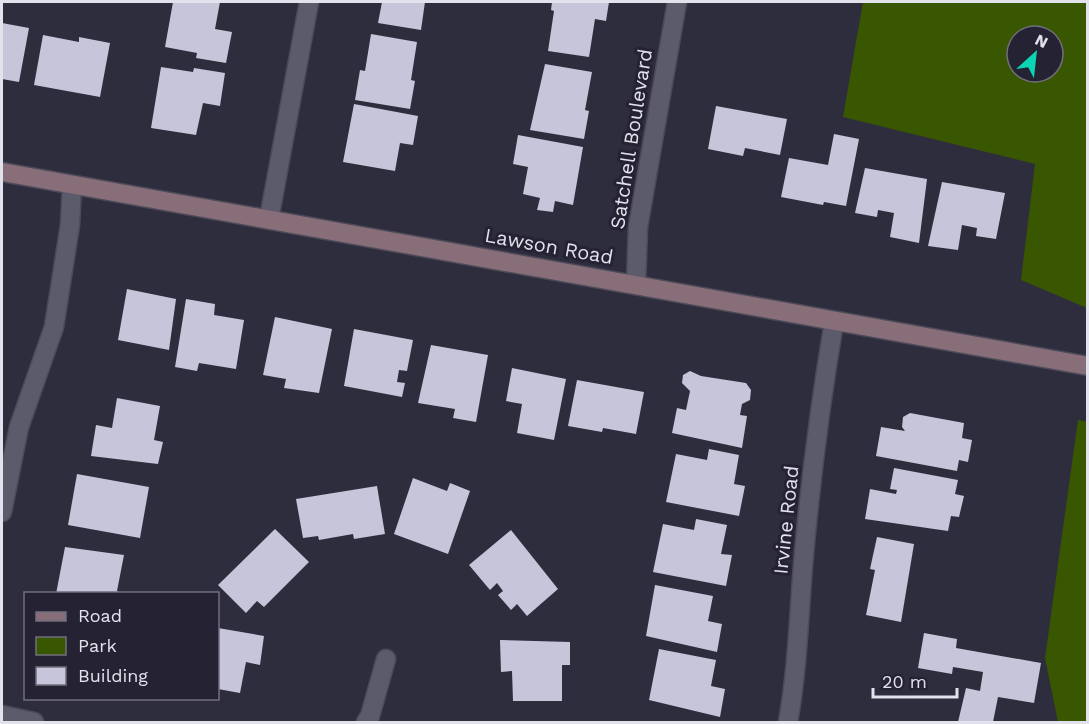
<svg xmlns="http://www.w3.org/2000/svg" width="1089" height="724" font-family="'Work Sans',sans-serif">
	<rect width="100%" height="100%" fill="#2e2d3d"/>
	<g fill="#395700" fill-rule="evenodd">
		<path d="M863 2H1087V308L1021 280 1035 164 843 117ZM1017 36H1053V72H1017Z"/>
		<path d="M1078 420 1088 422 1087 722H1058L1045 658Z"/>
	</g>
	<g fill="#c6c5d9">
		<path d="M173 2H220L215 29 232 32 226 63 196 58 197 53 165 47Z"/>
		<path d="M382 2H425L421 30 378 23Z"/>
		<path d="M552 2H609L606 21 595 19 589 57 548 51 554 11 551 10Z"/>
		<path d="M2 23 29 28 19 82 2 79Z"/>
		<path d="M371 34 417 42 411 80 415 81 410 109 355 100 360 70 365 71Z"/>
		<path d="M43 35 79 42V37L110 43 100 97 34 85Z"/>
		<path d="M545 64 592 72 585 110 589 111 584 139 530 130Z"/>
		<path d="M161 67 193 72 194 68 225 73 220 106 203 103 196 135 151 128Z"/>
		<path d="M354 104 418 116 413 145 400 143 395 171 343 162Z"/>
		<path d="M716 106 787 119 780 155 745 148 743 156 708 149Z"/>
		<path d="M834 134 859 139 846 206 824 202 823 205 781 197 789 158 828 165Z"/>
		<path d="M518 135 583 147 573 205 555 201 553 212 537 210 540 198 523 194 528 167 513 164Z"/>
		<path d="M865 168 927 179 919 243 890 237 894 213 878 210 877 217 855 213Z"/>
		<path d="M942 182 1005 193 996 239 976 236 977 228 962 225 958 250 928 246Z"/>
		<path d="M127 289 176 299 169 350 118 340Z"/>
		<path d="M186 299 215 304 214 315 244 320 236 369 199 363 197 371 175 367Z"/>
		<path d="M275 317 332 329 319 393 284 388 286 379 263 375Z"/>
		<path d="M354 329 413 340 407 371 399 370 397 382 405 383 402 397 344 386Z"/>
		<path d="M431 345 488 355 476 422 453 418 455 409 418 403Z"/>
		<path d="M512 368 566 379 554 440 517 433 522 404 506 401Z"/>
		<path d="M690 371 701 376 746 383 751 390 750 400 742 404 740 415 747 416 742 448 672 433 677 408 686 410 690 391 682 383 683 375Z"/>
		<path d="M577 380 644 392 636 434 603 428 602 432 568 426Z"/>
		<path d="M117 398 160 406 154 440 163 442 158 464 91 456 96 425 112 428Z"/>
		<path d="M910 413 964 423 962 438 972 440 968 462 959 460 957 471 876 456 881 427 905 431 902 427 903 417Z"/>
		<path d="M709 449 739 455 734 484 745 486 739 516 666 502 676 454 707 460Z"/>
		<path d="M894 468 958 480 955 494 964 496 959 517 951 516 948 531 865 519 870 489 896 494 897 490 890 489Z"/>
		<path d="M77 474 149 487 140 538 68 525Z"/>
		<path d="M413 478 447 491 450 483 470 491 448 554 394 534Z"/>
		<path d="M377 486 385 534 354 539 353 534 319 540 318 536 303 538 296 499Z"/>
		<path d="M696 519 727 525 721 554 732 555 726 586 653 572 663 524 694 530Z"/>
		<path d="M275 529 309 562 264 607 257 601 246 613 218 585Z"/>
		<path d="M511 530 558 589 527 616 517 604 511 610 498 595 503 591 497 583 490 590 469 565Z"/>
		<path d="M877 537 914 544 901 622 866 615 875 570 870 569Z"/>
		<path d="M65 547 124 555 117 591 125 594H56Z"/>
		<path d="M655 585 713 596 708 621 722 624 717 652 646 636Z"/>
		<path d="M218 628 264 636 260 665 246 662 240 693 218 689Z"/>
		<path d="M924 633 957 639 956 648 1041 663 1034 703 998 697 993 722H958L966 688 980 691 983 672 953 667 952 674 918 668Z"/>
		<path d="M500 640 570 642V665H562V701H513L512 671 501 672Z"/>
		<path d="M659 649 716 660 711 686 725 689 720 717 649 700Z"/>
	</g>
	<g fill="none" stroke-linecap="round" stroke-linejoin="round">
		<g stroke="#4c4a58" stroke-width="21">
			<g id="street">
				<path d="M269 219 309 2"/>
				<path d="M636 285 638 227 677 2"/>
				<path d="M2 512 19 427 54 327 70 225 72 185"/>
				<path d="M2 715 34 722"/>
				<path d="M366 722 370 716 386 659"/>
				<path d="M788 722C798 667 799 610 804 554 811 476 821 399 834 322"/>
			</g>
		</g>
		<g stroke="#4c4a58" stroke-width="21">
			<path id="secondary" d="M2 172 1088 366"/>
		</g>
		<use href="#street" stroke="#5c5b6c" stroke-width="18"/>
		<use href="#secondary" stroke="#886e79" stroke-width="18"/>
	</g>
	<g text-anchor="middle" stroke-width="6" stroke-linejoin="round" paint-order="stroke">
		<g font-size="20" fill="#e2e2ec" stroke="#252333">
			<text transform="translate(631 139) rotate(-81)" y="7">Satchell Boulevard</text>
			<text transform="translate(549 246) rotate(10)" y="7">Lawson Road</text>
			<text transform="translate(786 520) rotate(-84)" y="7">Irvine Road</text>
		</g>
	</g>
	<rect width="1089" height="724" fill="none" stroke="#e2e2ec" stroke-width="6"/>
	<rect x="24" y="592" width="195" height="108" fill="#252333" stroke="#716f7d" stroke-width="1.5"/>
	<rect x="36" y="612" width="30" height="9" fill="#886e79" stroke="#716f7d" stroke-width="1.5"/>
	<text x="78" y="622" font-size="18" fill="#e2e2ec">Road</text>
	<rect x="36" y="637" width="30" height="18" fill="#395700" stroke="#716f7d" stroke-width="1.5"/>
	<text x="78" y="652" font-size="18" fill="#e2e2ec">Park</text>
	<rect x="36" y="667" width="30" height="18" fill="#c6c5d9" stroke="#716f7d" stroke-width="1.5"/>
	<text x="78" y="682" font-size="18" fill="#e2e2ec">Building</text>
	<g transform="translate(1035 54) rotate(27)"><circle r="28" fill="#252333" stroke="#716f7d" stroke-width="1.5"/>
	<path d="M0-4.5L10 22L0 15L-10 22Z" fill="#0cd5b5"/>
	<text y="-9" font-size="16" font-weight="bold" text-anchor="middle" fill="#e2e2ec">N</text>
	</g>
	<path d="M873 688v9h84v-9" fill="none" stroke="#e2e2ec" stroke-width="3"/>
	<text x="882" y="688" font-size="18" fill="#e2e2ec" stroke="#252333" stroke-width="4.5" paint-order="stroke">20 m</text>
</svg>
